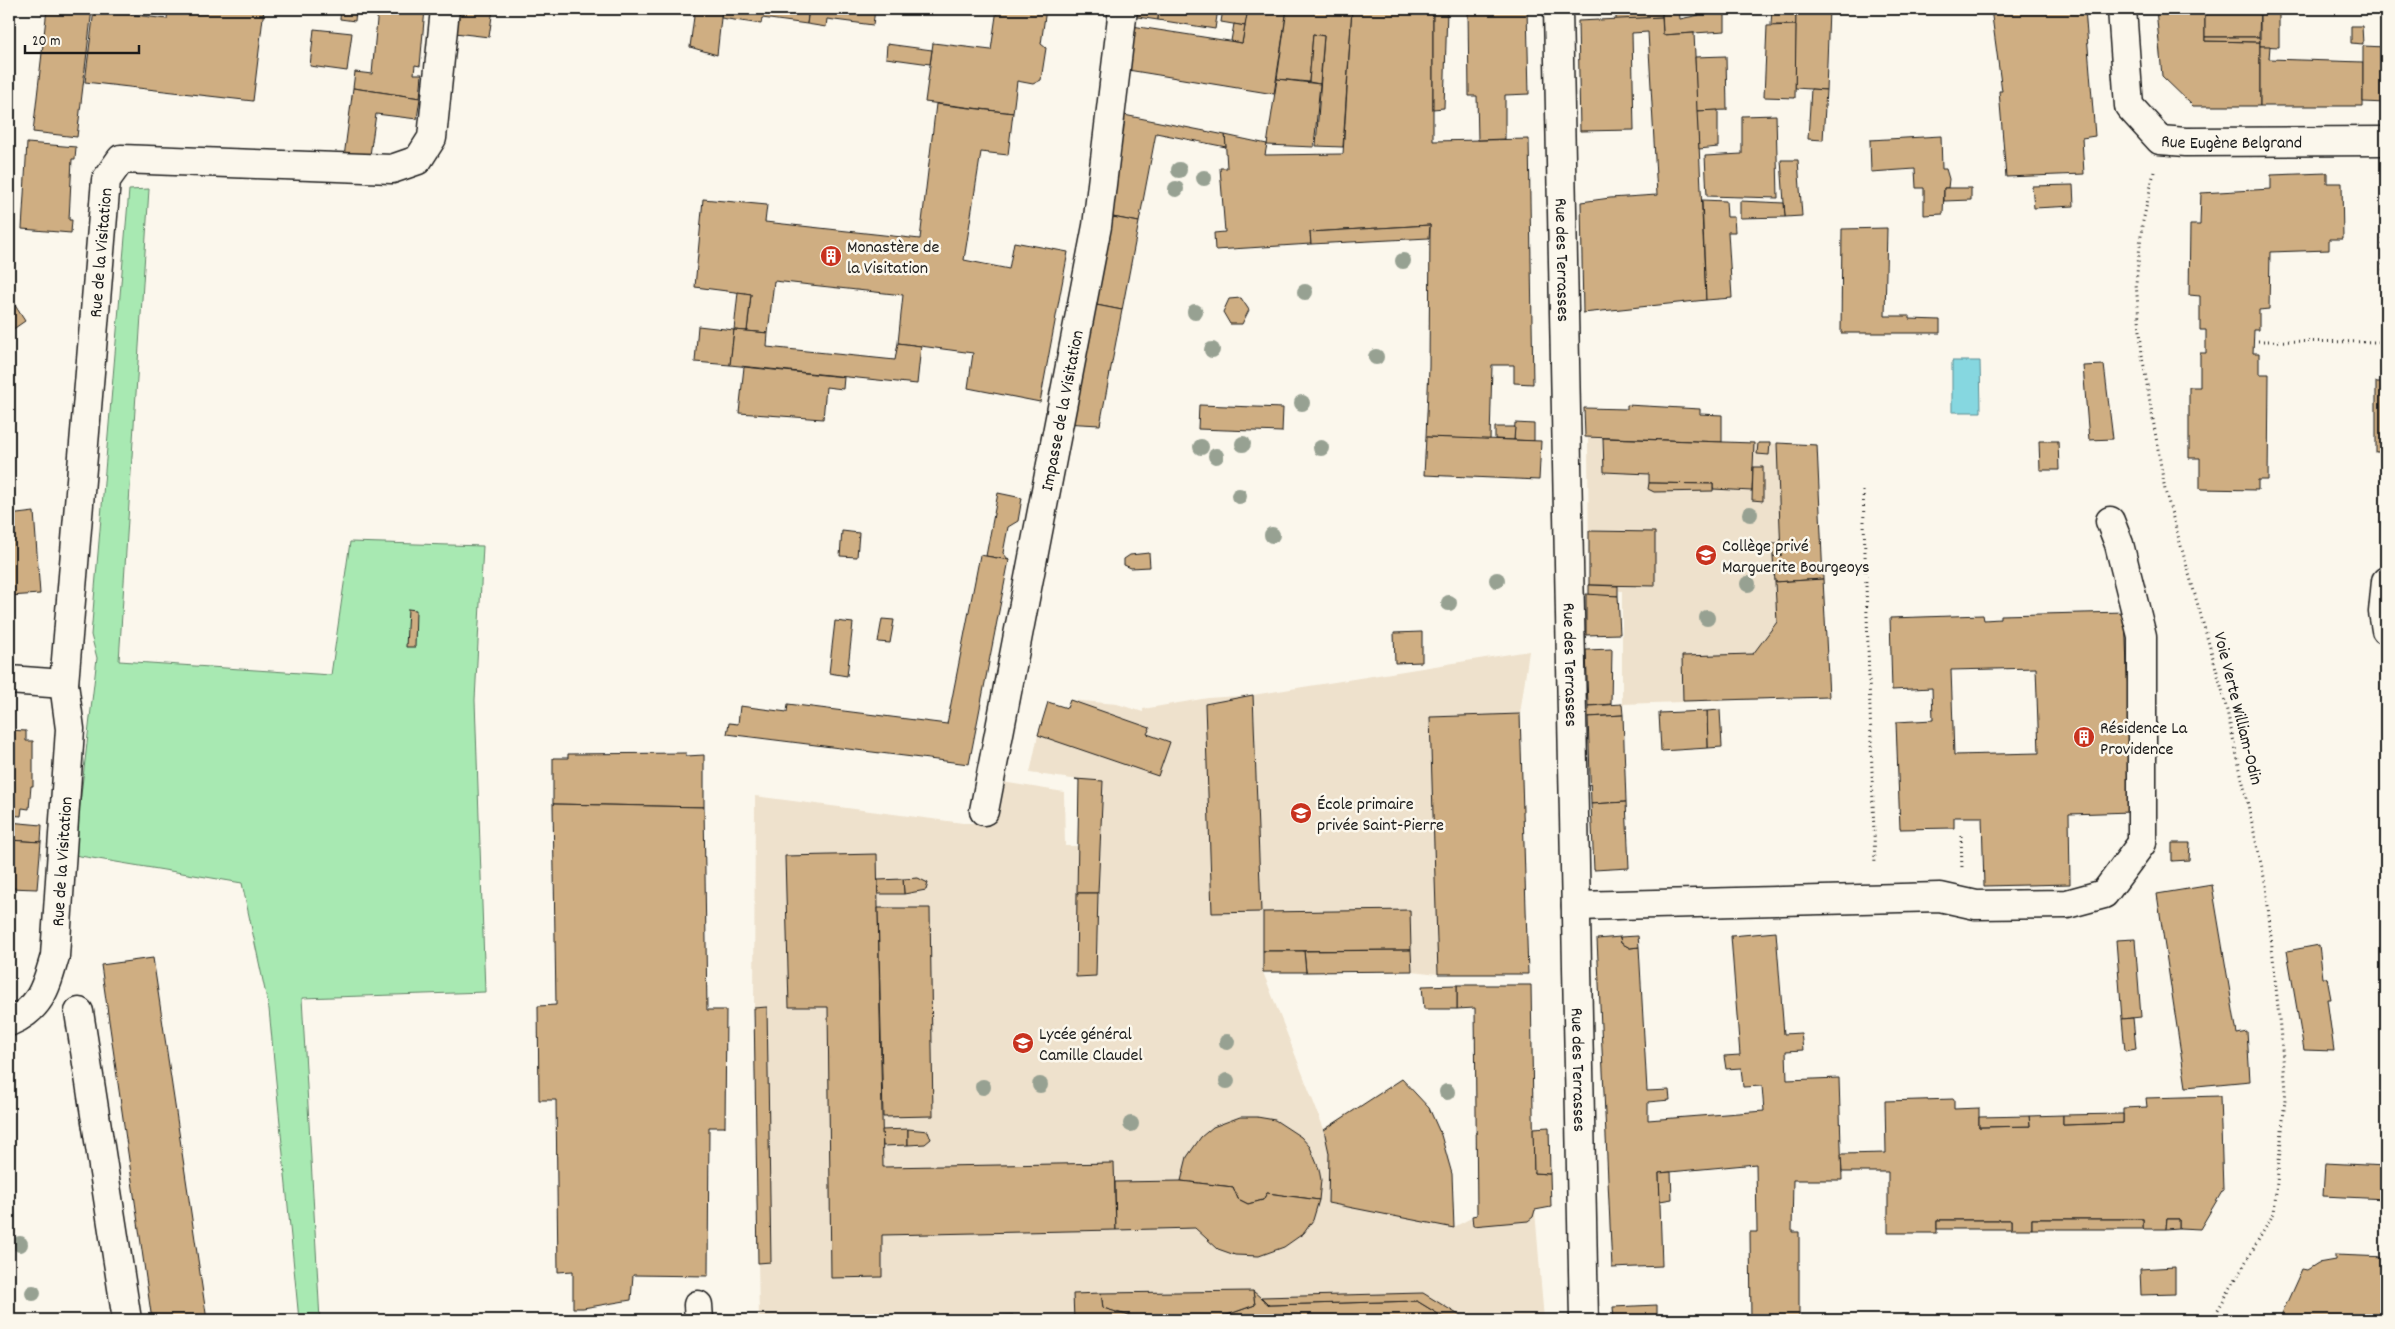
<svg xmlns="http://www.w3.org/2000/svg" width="2395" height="1329" font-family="Dekko,sans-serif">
	<rect width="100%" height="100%" fill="#fbf7ec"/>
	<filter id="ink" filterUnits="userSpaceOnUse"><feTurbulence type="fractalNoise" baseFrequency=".02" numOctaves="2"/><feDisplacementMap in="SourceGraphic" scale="10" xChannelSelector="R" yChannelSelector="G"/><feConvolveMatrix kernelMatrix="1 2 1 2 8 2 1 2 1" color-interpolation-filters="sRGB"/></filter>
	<g filter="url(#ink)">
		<g fill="#eee1cc">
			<path d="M1588 437 1817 445 1829 697 1622 704V591L1589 589Z"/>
			<path d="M1529 651 1520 714 1528 974H1438L1412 971 1263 972 1324 1129 1402 1079 1429 1108 1441 1135 1452 1174 1454 1227 1477 1215 1535 1210 1544 1320H759L754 1008 755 796 963 823H990L996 781 1064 792 1065 846H1078L1079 780 1030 773 1038 735 1048 702 1067 708 1070 700 1117 704 1143 712V709L1208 698 1253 695Z"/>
		</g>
		<path fill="#a8e9b2" stroke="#628267" d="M149 189 119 661 331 675 350 542 483 546 475 700 485 992 302 998 320 1320H299L269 1009 242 883 74 855 97 658 91 635 129 190Z"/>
		<path fill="#86d7e0" stroke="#5c8c92" d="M1952 361H1980L1981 412H1952Z"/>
		<g fill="#cfae82" stroke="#1c1c1c" fill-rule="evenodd">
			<path d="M9 9 15 10 13 24 9 23Z"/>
			<path d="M47 9H92L77 137 33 132Z"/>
			<path d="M168 9H264L253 101 85 82 94 10 167 19Z"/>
			<path d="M341 9H356L355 21 340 19Z"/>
			<path d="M378 9H425L420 66 415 65 414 74H422L420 98 353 88 355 72 372 74Z"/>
			<path d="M452 9H493L489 37 455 33Z"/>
			<path d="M695 9H722L717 55 690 47Z"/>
			<path d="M722 9H809L807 24 762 18 761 24 721 18Z"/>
			<path d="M809 9H875L873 25 827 19 826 27 807 24Z"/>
			<path d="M997 9H1046L1041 44 1046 48 1041 80 1033 84 1017 81 1013 113 925 102 933 43 991 50Z"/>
			<path d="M1132 9H1159L1158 20 1131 16Z"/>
			<path d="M1159 9H1218L1215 29 1158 20Z"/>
			<path d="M1223 9H1248L1245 26 1221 22Z"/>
			<path d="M1248 9H1287L1274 94 1128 70 1132 26 1242 43Z"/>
			<path d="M1287 9H1352L1343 147 1316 146 1324 36 1313 34 1309 82 1277 79Z"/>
			<path d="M1352 9 1433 12V141L1529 139 1533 384 1514 383V365H1492L1490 440 1426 437 1429 367 1430 225 1310 232 1311 244 1215 250 1214 233 1225 232 1220 168H1227L1225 135 1267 144 1265 155 1343 154Z"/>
			<path d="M1433 9H1447L1444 108 1433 109Z"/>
			<path d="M1468 9H1527L1529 94 1505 95V139L1478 140 1477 96H1469Z"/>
			<path d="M1577 9H1616V12L1578 13Z"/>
			<path d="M1616 9H1662V17L1616 20Z"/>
			<path d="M1662 9H1679L1680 19 1699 15V9H1725V31L1663 35Z"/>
			<path d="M1772 9H1796V25H1771Z"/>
			<path d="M1796 9H1829L1826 90 1795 88Z"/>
			<path d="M1991 9H2085L2095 136 2082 138 2084 174 2006 177 1999 91H2002Z"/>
			<path d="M2156 9H2205V41L2260 42V106H2193L2162 76Z"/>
			<path d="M2205 9H2260L2259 37H2205Z"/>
			<path d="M2260 9H2279V47L2260 46Z"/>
			<path d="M1662 17 1663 35 1694 33 1706 300 1583 313 1581 202 1610 198 1657 195 1648 32 1632 33 1634 130 1580 131 1578 21Z"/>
			<path d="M1234 24 1245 26 1242 43 1231 41Z"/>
			<path d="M1796 25 1795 98 1764 97 1767 26Z"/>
			<path d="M2351 26H2362L2363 44 2351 43Z"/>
			<path d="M314 29 352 33 347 71 310 66Z"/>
			<path d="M1313 34 1324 36 1320 84 1309 82Z"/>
			<path d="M2205 37H2259L2260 42 2205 41Z"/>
			<path d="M887 44 932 50 930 64 886 58Z"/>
			<path d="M2260 46H2270L2269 59 2363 62V106H2260Z"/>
			<path d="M2363 46 2386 47V103L2363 102Z"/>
			<path d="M1726 56 1727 110 1697 111 1695 57Z"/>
			<path d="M1277 79 1320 84 1314 147 1267 145Z"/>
			<path d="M353 88 420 98 417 119 376 114 370 155 344 157Z"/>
			<path d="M1811 89 1826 90 1823 140 1808 139Z"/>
			<path d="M936 104 1013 113 1008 155 981 152 964 260 1009 269 1014 242 1068 252 1040 402 968 388 973 353 898 343 903 295 774 281 768 333 747 331 751 294 695 287 703 199 767 205 765 222 920 239Z"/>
			<path d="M1718 110V147L1699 149 1697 111Z"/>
			<path d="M1119 114 1225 135 1226 147 1156 133 1139 222 1102 215Z"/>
			<path d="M1776 115 1778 198 1707 196 1705 156 1742 154V116Z"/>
			<path d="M1941 136 1942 169H1946L1949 179 1948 188H1944L1943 214 1924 215V188H1916L1915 169 1871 172 1870 140Z"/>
			<path d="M27 143 76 147 75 159H72L69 220H72L71 233 22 229Z"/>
			<path d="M1781 160H1798L1802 216 1785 217Z"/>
			<path d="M2327 173V183H2342L2343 239H2329V250L2270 252 2269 309 2259 310V330H2254L2253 353H2259V374H2269L2268 480H2258V490L2200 489V458H2189V387H2200V353H2206V330H2200V296L2189 295 2190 225H2200L2201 193 2271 189V175Z"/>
			<path d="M2073 185 2074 206 2034 208 2032 186Z"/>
			<path d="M1944 188H1971V200L1944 201Z"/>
			<path d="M1702 200 1726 201 1727 217H1734L1735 232H1728L1732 298 1706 300Z"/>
			<path d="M1740 201 1784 203 1785 217 1740 218Z"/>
			<path d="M1102 215 1139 222 1122 310 1086 303Z"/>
			<path d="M1430 225 1429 238 1311 244 1310 232Z"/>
			<path d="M1887 228 1885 316H1909V319L1940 320V333H1841L1842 229Z"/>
			<path d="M738 292 751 294 747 331 734 330Z"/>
			<path d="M9 296 25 321 9 332Z"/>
			<path d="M1241 298 1249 310 1242 324H1230L1223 312 1229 299Z"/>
			<path d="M1086 303 1122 310 1100 425 1062 423Z"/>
			<path d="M698 326 734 330 730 365 695 362Z"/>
			<path d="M734 330 768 333 767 347 895 360 898 343 921 346 917 384 730 365Z"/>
			<path d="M2104 365 2113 439 2089 440 2083 366Z"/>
			<path d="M744 367 844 377 843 389 826 387 823 419 739 413Z"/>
			<rect x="2376" y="382" width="10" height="70"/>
			<path d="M1199 405 1283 408 1282 432 1198 429Z"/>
			<path d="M1627 405 1700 409V414L1722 415V442L1585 437 1584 408 1627 409Z"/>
			<path d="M1515 423 1534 424V441L1514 440Z"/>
			<path d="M1495 427H1515L1514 440 1495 439Z"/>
			<path d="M1426 437 1541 441 1539 480 1424 475Z"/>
			<path d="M1603 438 1754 443 1752 491 1713 489V484L1649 483V474L1604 472Z"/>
			<path d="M2039 441H2058L2059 470H2040Z"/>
			<path d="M1758 443H1770L1769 455 1757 454Z"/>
			<path d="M1777 443 1817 445 1823 579 1775 582 1773 556H1781Z"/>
			<path d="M1753 467H1763V501L1752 500Z"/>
			<path d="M1649 483 1713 484V491L1654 492 1648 489Z"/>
			<path d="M998 493 1022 498 1018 521 1008 527 1003 553 1009 560 986 556Z"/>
			<path d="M34 512 40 594 9 596V515Z"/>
			<path d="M842 531 859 533 857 557 840 556Z"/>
			<path d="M1589 531 1655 532V586L1589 585Z"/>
			<path d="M1773 543H1780L1781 556H1773Z"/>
			<path d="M1149 553 1150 567 1131 568 1124 565V559L1130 555Z"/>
			<path d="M980 555 1009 560 969 764 727 734 729 723 738 724 740 706 787 712 788 704 947 724Z"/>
			<path d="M1823 579 1829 697 1683 701 1682 656 1753 654 1777 622 1775 582Z"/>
			<path d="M1589 585 1618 586V596H1589Z"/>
			<path d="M1586 594 1618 596 1620 634 1586 635Z"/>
			<path d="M408 609 416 610 415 647H406Z"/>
			<path d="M2125 612 2132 812 2069 814 2070 884 1984 886 1982 817H1954V828L1900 829 1896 722 1933 720 1932 688 1892 690 1890 618 1983 615 1984 620 2000 619V615ZM2036 668 2039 753 1954 755 1951 670Z"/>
			<path d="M882 619 894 620 890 643 878 642Z"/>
			<path d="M835 621 853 623 847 676 829 673Z"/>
			<path d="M1422 632V662L1395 663 1394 633Z"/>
			<path d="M1612 649 1611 704 1588 706 1586 650Z"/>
			<path d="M1253 695 1261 912 1212 913 1205 704Z"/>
			<path d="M1070 700 1150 728 1147 734 1170 742 1158 776 1038 735 1048 702 1067 708Z"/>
			<path d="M1622 704 1623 715 1588 717V706Z"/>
			<path d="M1720 710 1722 747 1708 748 1707 711Z"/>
			<path d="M1707 711 1708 748 1661 751 1659 713Z"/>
			<path d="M1520 714 1528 974H1438L1430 717Z"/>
			<path d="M1623 715 1626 802 1591 804 1588 717Z"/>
			<path d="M9 730 26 731V741H33V786H31L29 809 22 808 21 816 9 815Z"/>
			<path d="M686 753V756L704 755V807L553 804V758H568V754Z"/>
			<path d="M1075 779 1103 781 1098 893H1077L1079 780Z"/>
			<path d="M1626 802 1629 868 1594 870 1591 804Z"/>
			<path d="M553 804 704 807 707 1010H726L725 1127H709L708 1276 633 1275 631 1300 583 1308H573V1271L558 1272 556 1100H539L538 1006 556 1005Z"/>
			<path d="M9 822 42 825 41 842 9 840Z"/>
			<path d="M9 840 41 842 37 889 9 888Z"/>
			<path d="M2172 843H2190L2189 860 2172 861Z"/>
			<path d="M877 854 883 1167 1114 1163 1116 1230 882 1235V1277L831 1278 828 1007H789L785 856Z"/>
			<path d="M918 878 928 883 926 890 904 894 903 879Z"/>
			<path d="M903 879 904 894H878V880Z"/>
			<path d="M2212 885 2237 1034 2247 1032 2250 1081 2186 1087 2157 894Z"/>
			<path d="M1077 893H1098L1096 976 1076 977Z"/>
			<path d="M878 908H930L933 1116 883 1117Z"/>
			<path d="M1410 910 1411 950 1263 951V912Z"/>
			<path d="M1776 932 1784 1034 1801 1033 1803 1050 1786 1051 1787 1080 1839 1078 1842 1180H1793L1792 1232H1799V1320H1751L1750 1232H1757L1756 1164 1659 1173 1662 1266 1612 1268 1597 939 1620 937 1621 943 1630 948 1639 947 1647 1091 1669 1090 1670 1100 1648 1102V1120L1764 1111 1762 1086 1743 1087 1741 1068 1726 1069 1724 1056 1740 1055 1731 936Z"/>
			<path d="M1638 936 1639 947 1630 948 1621 943 1620 937Z"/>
			<path d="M2135 939 2141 1017 2122 1019 2116 940Z"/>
			<path d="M2319 945 2323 978H2327L2331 999H2327L2334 1051 2304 1050 2287 951Z"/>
			<path d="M1411 950 1412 971 1306 972 1304 951Z"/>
			<path d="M1263 951H1304L1306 972H1263Z"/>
			<path d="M153 958 207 1320H152L101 965Z"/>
			<path d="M1457 985H1531L1534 1173 1550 1174 1551 1207 1535 1210 1533 1217 1528 1221 1473 1226 1472 1216 1477 1215 1475 1008 1457 1009Z"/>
			<path d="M1457 985V1009H1424L1422 986Z"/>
			<path d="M767 1007 771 1262 758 1263 754 1008Z"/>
			<path d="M2133 1018 2136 1049 2125 1051 2122 1019Z"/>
			<path d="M1402 1079 1429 1108 1441 1135 1452 1174 1454 1228 1328 1203 1329 1153 1324 1130Z"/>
			<path d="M2220 1096 2223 1190 2200 1229 2179 1228V1219H2167L2166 1229H2143V1219H2032V1229H2011V1220H1937V1233H1888V1172H1842L1841 1154 1886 1153 1885 1101 1954 1099V1109L1979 1108V1127L2030 1126 2029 1116 2063 1115V1125L2123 1123V1108L2147 1107 2146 1098Z"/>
			<path d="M2123 1114V1123L2063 1125V1115Z"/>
			<path d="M2029 1116 2030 1126 1979 1127V1117Z"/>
			<path d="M1240 1117H1257L1275 1120 1301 1137 1310 1147 1319 1169 1321 1180 1319 1200 1267 1193 1263 1200 1248 1204 1238 1199 1233 1187 1181 1181 1187 1157 1201 1137 1213 1127Z"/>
			<path d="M1549 1127 1550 1174 1534 1173 1533 1128Z"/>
			<path d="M908 1129V1145L883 1146 882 1130Z"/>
			<path d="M908 1129 928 1131 931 1139 925 1144 908 1145Z"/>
			<path d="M2325 1163 2386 1166V1199L2323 1196Z"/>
			<path d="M1671 1172 1672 1199 1660 1201 1659 1173Z"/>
			<path d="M1181 1181 1233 1187 1238 1199 1248 1204 1263 1200 1267 1193 1319 1200 1313 1220 1304 1233 1284 1247 1259 1256 1235 1255 1218 1249 1195 1228 1116 1230 1115 1182Z"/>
			<rect x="2032" y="1219" width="111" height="10"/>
			<path d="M2167 1219H2179V1228L2166 1229Z"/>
			<rect x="1937" y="1220" width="74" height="9"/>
			<path d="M2335 1255 2386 1257V1320H2279L2302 1269 2307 1270 2318 1263 2335 1260Z"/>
			<path d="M2175 1267V1294L2141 1295 2140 1269Z"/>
			<path d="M1253 1291 1269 1305 1417 1301 1448 1320H1213L1255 1305Z"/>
			<path d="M1253 1291 1255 1305 1213 1320H1141L1103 1308 1101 1293Z"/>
			<path d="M1101 1293 1103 1308 1143 1320H1074L1073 1294Z"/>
			<path d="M1423 1293 1467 1320H1448L1417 1301 1269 1305 1261 1297Z"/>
			<path d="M1657 1305V1320H1614L1613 1307Z"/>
			<path d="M1013 1315V1320H861Z"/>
		</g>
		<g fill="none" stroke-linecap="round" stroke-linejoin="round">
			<g stroke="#1c1c1c" stroke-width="31">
				<g id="minor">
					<path id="s1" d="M1558 9 1584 1320"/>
					<path id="s2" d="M2122 9 2129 106 2160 140 2186 142 2386 141"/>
					<path d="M2386 581 2383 612 2386 630"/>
					<path d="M9 680 64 684"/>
					<path id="s3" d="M984 811 1097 226 1123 9"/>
					<path d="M1576 906 1940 897 1976 905 2067 904 2104 894 2142 843V636L2119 544 2110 521"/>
					<path d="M79 1012 127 1320"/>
					<path id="s4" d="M9 1022C41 1009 46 987 55 956L70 729 64 684 106 180 121 159 392 169 418 160 432 138 445 9"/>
					<path d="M698 1305 699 1320"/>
				</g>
			</g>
			<g stroke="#1c1c1c" stroke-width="3" stroke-dasharray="1 4" stroke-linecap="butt">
				<path d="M2154 172 2142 226 2136 283 2142 355 2165 490 2223 693 2266 886 2286 1089 2274 1213 2212 1320"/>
				<path d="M2384 174 2383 263 2386 292"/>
				<path d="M2253 341 2386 342"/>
				<path d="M2382 481V476H2386"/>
				<path d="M1863 491 1875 865"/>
				<path d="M1961 836 1962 869"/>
			</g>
			<use href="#minor" stroke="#fbf7ec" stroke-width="28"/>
		</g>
		<g fill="#97a192">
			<circle cx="1179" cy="170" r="8"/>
			<circle cx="1204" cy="178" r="8"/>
			<circle cx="1176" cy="189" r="8"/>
			<circle cx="1403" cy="261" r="8"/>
			<circle cx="1305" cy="292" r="8"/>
			<circle cx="1195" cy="312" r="8"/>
			<circle cx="1212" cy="350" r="8"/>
			<circle cx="1376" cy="357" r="8"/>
			<circle cx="1302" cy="403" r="8"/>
			<circle cx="1243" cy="444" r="8"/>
			<circle cx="1201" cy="447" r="8"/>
			<circle cx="1321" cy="448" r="8"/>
			<circle cx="1216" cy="456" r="8"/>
			<circle cx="1239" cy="496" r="8"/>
			<circle cx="1750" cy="514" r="8"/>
			<circle cx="1272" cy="535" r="8"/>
			<circle cx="1497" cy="580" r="8"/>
			<circle cx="1748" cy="584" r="8"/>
			<circle cx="1449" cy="603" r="8"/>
			<circle cx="1707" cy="618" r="8"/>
			<circle cx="1227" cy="1042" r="8"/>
			<circle cx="1227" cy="1081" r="8"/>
			<circle cx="1040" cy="1085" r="8"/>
			<circle cx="983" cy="1087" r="8"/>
			<circle cx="1447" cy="1092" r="8"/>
			<circle cx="1131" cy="1124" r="8"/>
			<circle cx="20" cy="1244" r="8"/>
			<circle cx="33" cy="1293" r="8"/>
		</g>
	</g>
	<defs>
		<g id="building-disc" transform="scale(1.125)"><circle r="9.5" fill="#c8321e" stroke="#fbf7ec"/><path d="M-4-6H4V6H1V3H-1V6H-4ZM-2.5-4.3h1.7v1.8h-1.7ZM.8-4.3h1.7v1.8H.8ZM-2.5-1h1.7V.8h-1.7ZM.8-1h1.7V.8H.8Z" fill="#fff"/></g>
		<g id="school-disc" transform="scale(1.125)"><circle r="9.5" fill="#c8321e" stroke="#fbf7ec"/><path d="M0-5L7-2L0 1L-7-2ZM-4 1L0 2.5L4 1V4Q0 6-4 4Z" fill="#fff"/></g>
	</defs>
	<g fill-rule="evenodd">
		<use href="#building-disc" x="831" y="256"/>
		<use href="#school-disc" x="1706" y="555"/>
		<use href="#building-disc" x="2084" y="737"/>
		<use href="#school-disc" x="1301" y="813"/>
		<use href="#school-disc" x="1023" y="1043"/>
	</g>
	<g text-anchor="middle" stroke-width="5" stroke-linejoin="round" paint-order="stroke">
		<g font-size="18" fill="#1c1c1c" stroke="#fbf7ec">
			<text dy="6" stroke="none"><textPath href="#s2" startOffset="215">Rue Eugène Belgrand</textPath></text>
			<text dy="6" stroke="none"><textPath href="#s4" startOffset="790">Rue de la Visitation</textPath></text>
			<text dy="6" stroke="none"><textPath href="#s1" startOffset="251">Rue des Terrasses</textPath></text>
			<text dy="6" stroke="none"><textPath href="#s3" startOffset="408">Impasse de la Visitation</textPath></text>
			<text dy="6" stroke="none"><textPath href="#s1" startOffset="656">Rue des Terrasses</textPath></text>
			<text transform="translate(2239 708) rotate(76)" y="6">Voie Verte William-Odin</text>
			<text dy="6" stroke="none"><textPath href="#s4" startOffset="179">Rue de la Visitation</textPath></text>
			<text dy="6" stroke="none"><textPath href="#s1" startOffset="1061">Rue des Terrasses</textPath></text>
		</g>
		<g font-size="18" fill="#1c1c1c" stroke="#fbf7ec" text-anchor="start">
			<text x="847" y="252">Monastère de<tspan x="847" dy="21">la Visitation</tspan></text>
			<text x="1722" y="551">Collège privé<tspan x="1722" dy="21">Marguerite Bourgeoys</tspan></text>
			<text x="2100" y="733">Résidence La<tspan x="2100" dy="21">Providence</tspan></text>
			<text x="1317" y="809">École primaire<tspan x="1317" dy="21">privée Saint-Pierre</tspan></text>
			<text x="1039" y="1039">Lycée général<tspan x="1039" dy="21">Camille Claudel</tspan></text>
		</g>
	</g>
	<rect width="2395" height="1329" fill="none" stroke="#fbf7ec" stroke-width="30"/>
	<rect x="15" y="15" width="2365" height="1299" fill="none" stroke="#1c1c1c" stroke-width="2" filter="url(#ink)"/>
	<path d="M25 45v8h114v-8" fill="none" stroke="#1c1c1c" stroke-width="2.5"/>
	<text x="32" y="45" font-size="15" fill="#1c1c1c" stroke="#fbf7ec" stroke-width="4" paint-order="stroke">20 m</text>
</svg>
